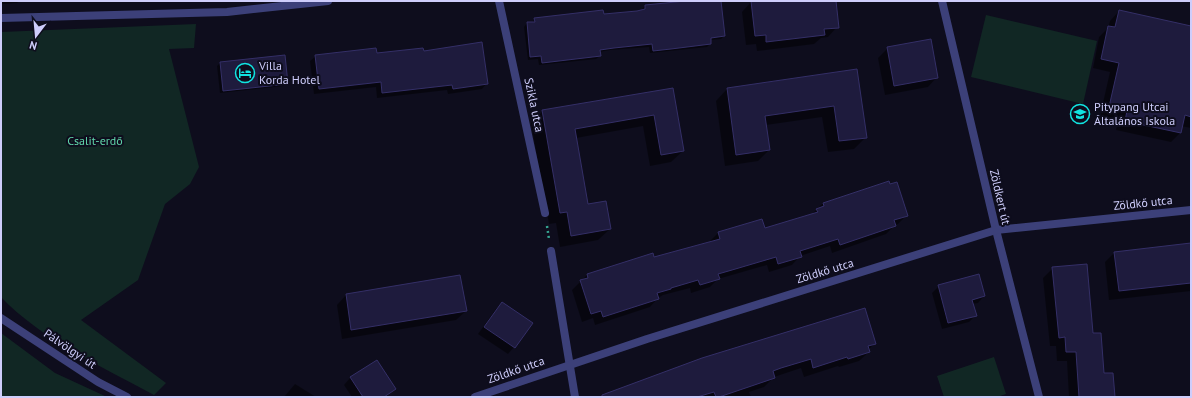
<svg xmlns="http://www.w3.org/2000/svg" width="1192" height="398" font-family="'PT Sans',sans-serif">
	<rect width="100%" height="100%" fill="#0e0d1d"/>
	<g fill="#112724">
		<path d="M986 15 1097 41 1083 104 971 77Z"/>
		<path d="M196 24 194 48 169 49 199 167 190 184 165 204 138 280 81 320 166 383 154 395C103 367 42 340 1 297V32Z"/>
		<path d="M1 333 55 373 107 397H1Z"/>
		<path d="M994 357 1006 394 997 397H944L937 376Z"/>
	</g>
	<g fill="#0007">
		<path d="M1 1H20L17 3 1 4Z"/>
		<path d="M695 1H714L724 36 721 39 710 40V44L707 47 650 53 649 47 610 50 599 52 600 56 596 59 539 65 538 59 528 60 524 27 527 23H532L535 19 603 16 642 11V9L645 6Z"/>
		<path d="M755 1H835L837 27 828 37 821 38 814 44 757 51 756 44 746 45 742 12 751 2Z"/>
		<path d="M1119 11 1191 27V128L1181 126 1180 133 1171 142 1116 130 1118 120 1100 116 1110 72 1093 68 1099 37 1108 28 1110 21Z"/>
		<path d="M888 48 937 77 928 87 885 95 878 58Z"/>
		<path d="M423 52 487 83 482 89 448 94 447 90 377 98 376 87 314 94 310 61 316 56Z"/>
		<path d="M220 63 287 83 284 86 220 93 217 66Z"/>
		<path d="M856 71 866 137 854 149 828 152 822 117 766 125 769 150 758 161 725 166 716 101 727 89Z"/>
		<path d="M672 89 683 151 671 162 650 166 643 126 576 138 588 205 610 229 598 240 560 247 556 223 549 224 531 123 543 111Z"/>
		<path d="M823 203 906 216 898 224 895 225 886 234 832 253 830 246 800 256 792 265 769 272 767 265 718 279 710 287 691 293 690 288 663 295 658 298 650 307 595 325 593 318 582 322 572 290 587 275 652 254 654 258 710 242V241L719 232 764 229 811 215Z"/>
		<path d="M1191 244V291L1109 300 1105 262 1114 253Z"/>
		<path d="M1053 268 1093 335 1103 375 1114 397H1069L1067 361H1057L1056 346H1050L1043 278Z"/>
		<path d="M939 286 984 296 978 303 972 304 976 315 969 322 942 329 932 293Z"/>
		<path d="M346 295 466 311 456 320 342 339 337 305Z"/>
		<path d="M502 303 514 347 508 354 478 334 496 309Z"/>
		<path d="M875 343 868 350 869 352 859 361 839 367 838 366 804 377 801 368 774 377 764 387 749 392 751 397H602Z"/>
		<path d="M377 361 395 389 386 397H352L344 385 350 378Z"/>
		<path d="M295 384 316 397H284Z"/>
	</g>
	<g fill="#1e1b3d" stroke="#342f67">
		<path d="M686 1H721L725 36 711 38V44L671 49 653 51 652 44 614 48 600 50 601 56 542 63 541 56 530 57 527 22H535L534 18 603 10 604 14 637 11 645 9V5Z"/>
		<path d="M751 1H836L839 28 824 29 825 35 766 42V35L755 36Z"/>
		<path d="M1119 10 1191 26V117L1185 115 1181 133 1125 121 1127 111 1109 107 1119 63 1101 59 1108 26 1115 27Z"/>
		<path d="M931 39 938 78 894 86 887 47Z"/>
		<path d="M482 42 488 84 453 89 452 85 382 93 381 82 319 89 315 55 376 48 377 53 423 48 424 51Z"/>
		<path d="M285 55 288 84 223 91 220 62Z"/>
		<path d="M857 69 867 138 839 141 834 106 765 116 770 150 736 155 727 88Z"/>
		<path d="M673 88 684 151 661 155 654 115 575 129 588 204 606 201 611 229 571 236 567 212 560 213 542 110Z"/>
		<path d="M889 181 890 184 897 182 908 216 894 220 896 226 840 245 838 239 800 251 802 257 778 264 776 257 732 270 718 274 720 279 700 285 698 280 671 288V289L657 293 659 299 603 317 601 311 591 314 580 280 588 278 587 274 653 253 654 257 720 239 718 232 762 219 765 228 818 212 816 209 824 206 823 203Z"/>
		<path d="M1191 243V283L1119 291 1114 252Z"/>
		<path d="M1087 264 1093 333H1101L1104 373H1113L1115 397H1079L1076 352H1066L1065 337 1059 338 1052 267Z"/>
		<path d="M979 274 985 296 972 300 977 316 948 323 938 285Z"/>
		<path d="M460 275 467 311 351 330 346 294Z"/>
		<path d="M502 302 533 323 515 348 484 327Z"/>
		<path d="M865 308 876 344 868 346 870 352 848 359 847 357 813 368 811 359 781 368 773 371 775 378 719 397H716L714 392 697 397H602V395L702 358Z"/>
		<path d="M377 360 396 389 384 397H363L350 377Z"/>
	</g>
	<g fill="none" stroke-linecap="round" stroke-linejoin="round">
		<path stroke="#36a793" stroke-width="2.5" stroke-dasharray="2 3" stroke-linecap="butt" d="M547 226 549 239"/>
		<g stroke="#3c4079" stroke-width="8">
			<path d="M499 1 545 213"/>
			<path d="M942 1 996 230 1039 397"/>
			<path d="M1 18 227 12 328 1"/>
			<path d="M551 251 575 397"/>
			<path d="M1 318 98 382 127 397"/>
			<path d="M475 397 647 339 996 230 1191 210"/>
		</g>
	</g>
	<defs>
		<g id="hotel-ring" transform="scale(1)"><circle r="9.5" fill="#0e0d1d" stroke="#11e4e1" stroke-width="1.5"/><path d="M-6-4.5h1.5V1H6V5H4.5V3h-9V5H-6ZM-4 0a1.8 1.8 0 1 1 3.6 0ZM.5 0V-2.5h3Q6-2.5 6 0Z" fill="#11e4e1"/></g>
		<g id="school-ring" transform="scale(1)"><circle r="9.5" fill="#0e0d1d" stroke="#11e4e1" stroke-width="1.5"/><path d="M0-5L7-2L0 1L-7-2ZM-4 1L0 2.5L4 1V4Q0 6-4 4Z" fill="#11e4e1"/></g>
	</defs>
	<g fill-rule="evenodd">
		<use href="#hotel-ring" x="245" y="73"/>
		<use href="#school-ring" x="1080" y="114"/>
	</g>
	<g text-anchor="middle" stroke-width="4" stroke-linejoin="round" paint-order="stroke">
		<g font-size="12" fill="#cecdfb" stroke="#0e0d1d" text-anchor="start">
			<text x="259" y="70">Villa<tspan x="259" dy="14">Korda Hotel</tspan></text>
			<text x="1094" y="111">Pitypang Utcai<tspan x="1094" dy="14">Általános Iskola</tspan></text>
		</g>
		<g font-size="12" fill="#cecdfb" stroke="#0e0d1d">
			<text transform="translate(534 105) rotate(78)" y="4">Szikla utca</text>
			<text transform="translate(1000 197) rotate(77)" y="4">Zöldkert út</text>
			<text transform="translate(1143 203) rotate(-6)" y="4">Zöldkő utca</text>
			<text transform="translate(825 271) rotate(-17)" y="4">Zöldkő utca</text>
			<text transform="translate(70 349) rotate(34)" y="4">Pálvölgyi út</text>
			<text transform="translate(516 370) rotate(-19)" y="4">Zöldkő utca</text>
		</g>
		<g font-size="12" fill="#60d5aa" stroke="#0e0d1d">
			<text x="95" y="145">Csalit-erdő</text>
		</g>
	</g>
	<rect width="1192" height="398" fill="none" stroke="#cecdfb" stroke-width="4"/>
	<g transform="translate(36 36) rotate(196)" stroke="#0e0d1d" stroke-width="3" paint-order="stroke">
	<path d="M0-3L7 15L0 10L-7 15Z" fill="#cecdfb"/>
	<text y="-6" font-size="11" font-weight="bold" text-anchor="middle" fill="#cecdfb">N</text>
	</g>
</svg>
